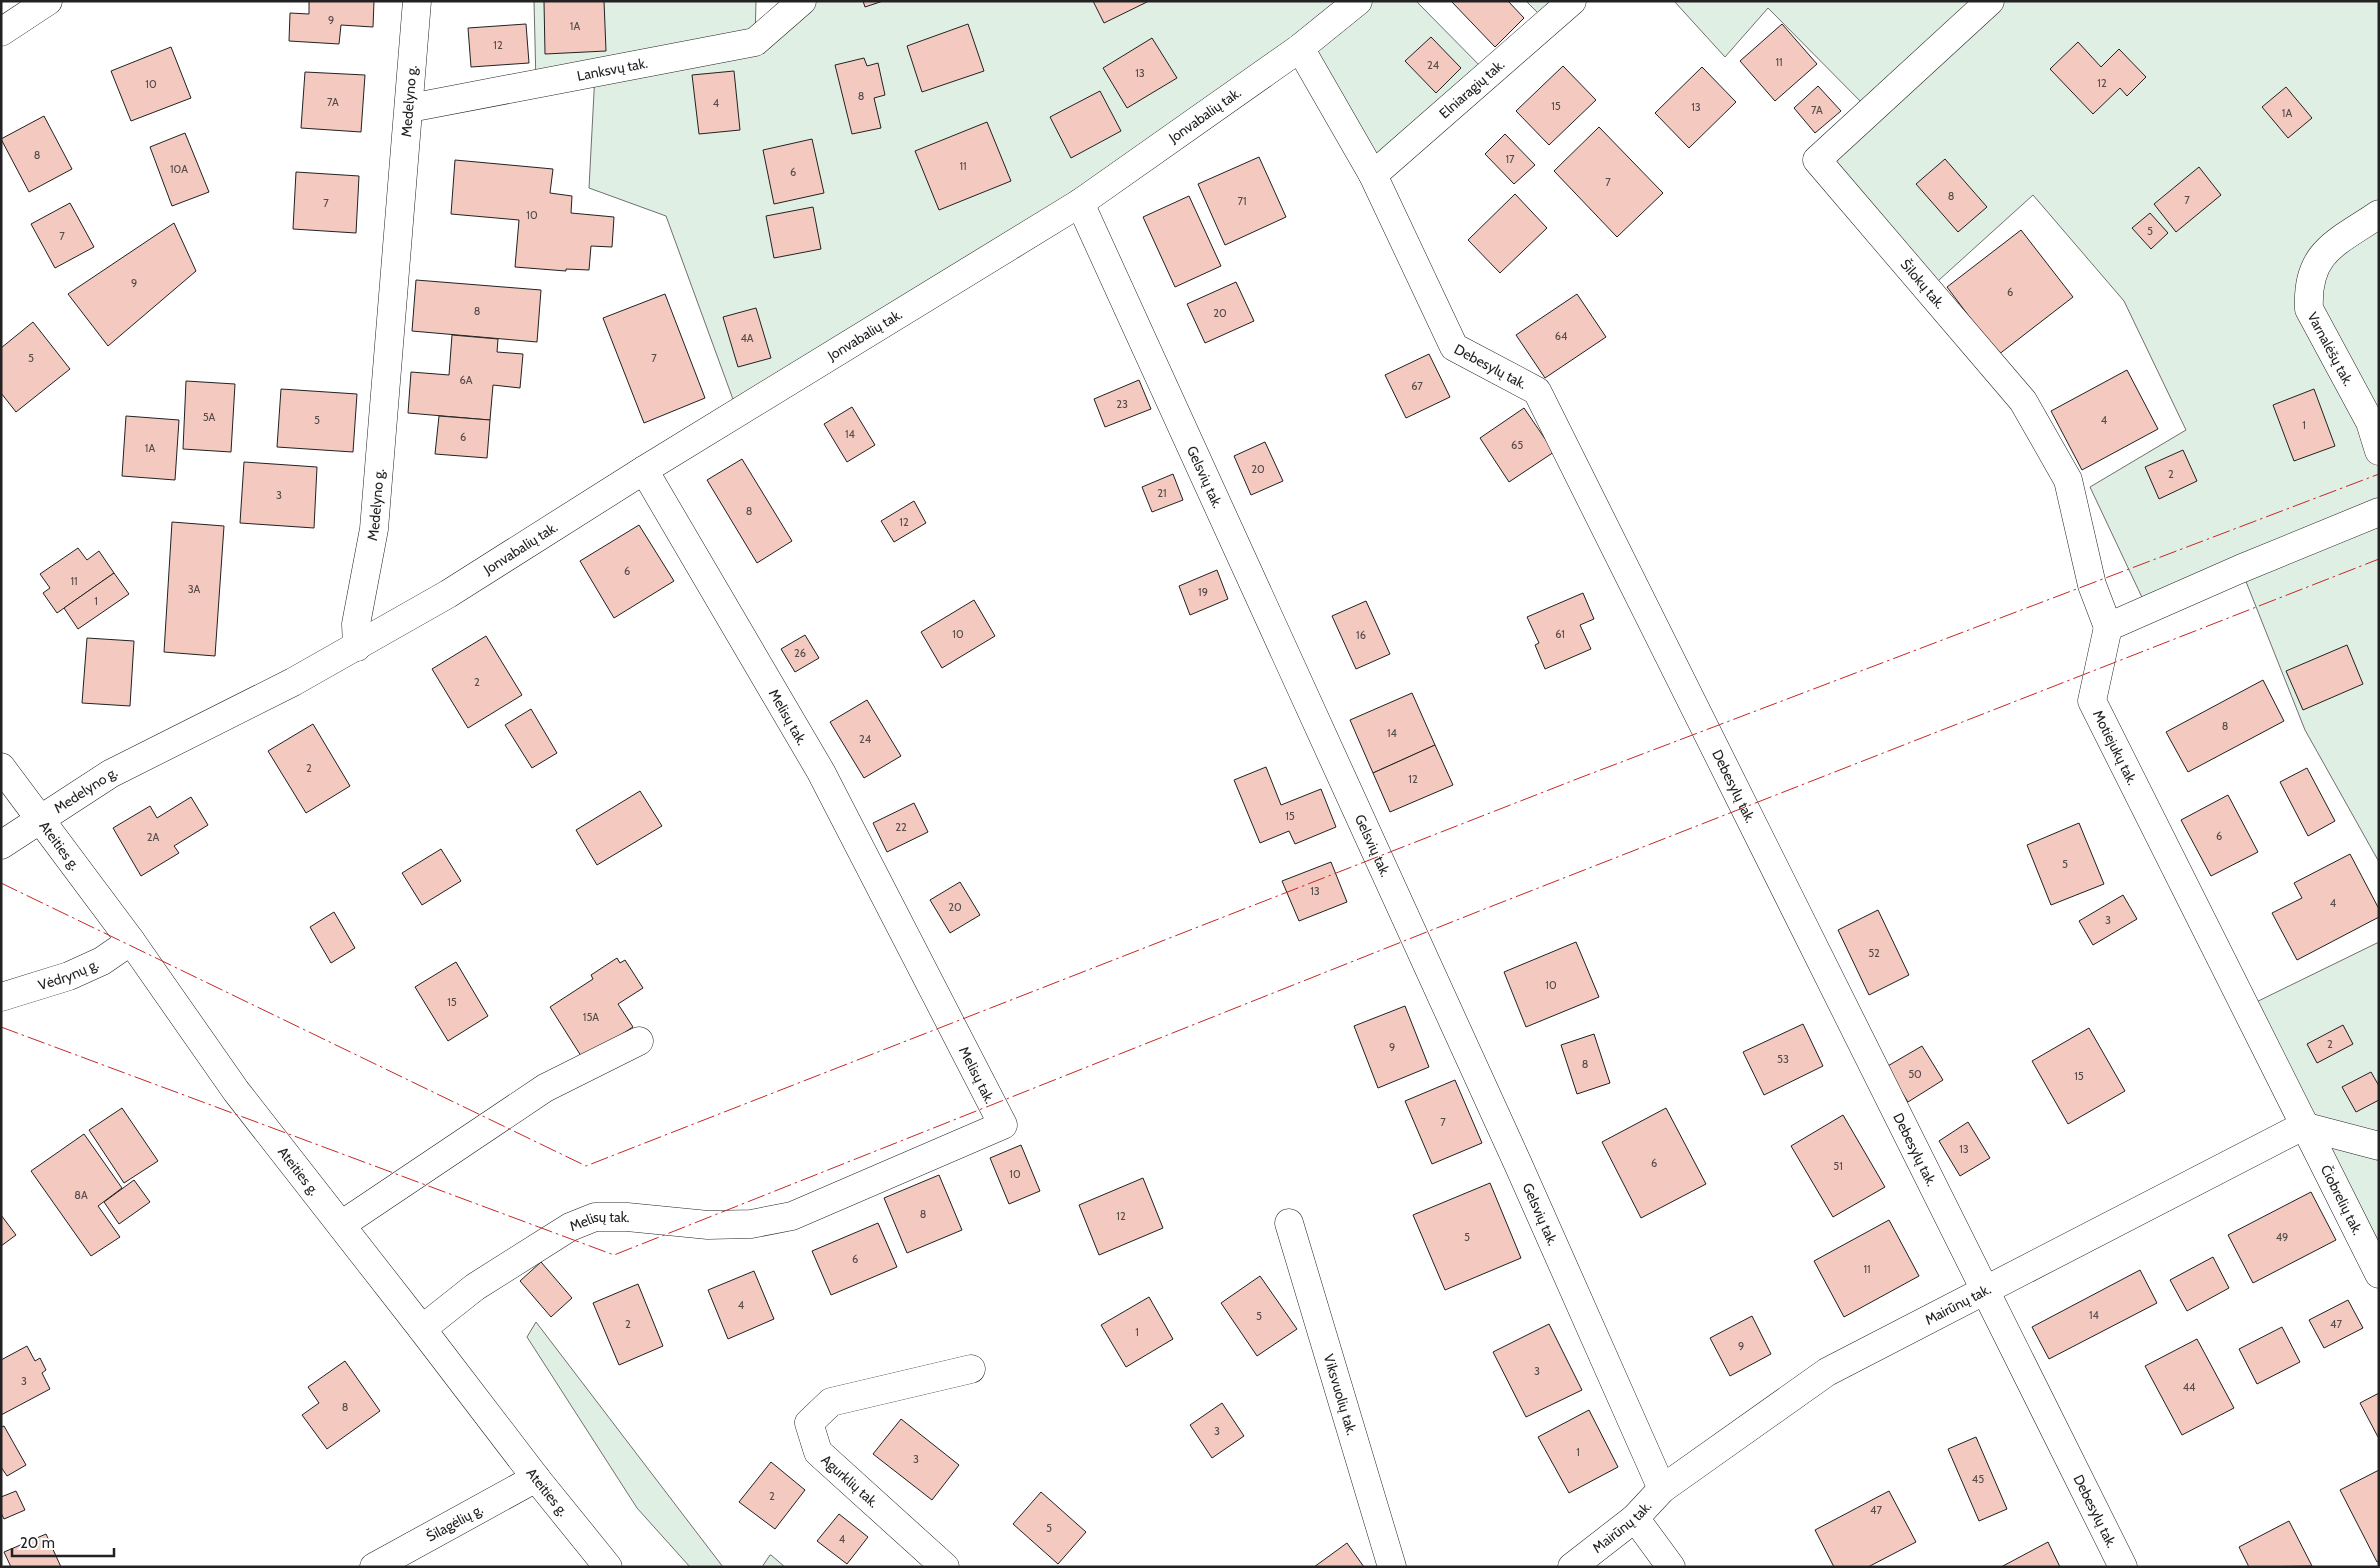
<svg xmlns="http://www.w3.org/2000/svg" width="2380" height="1568" font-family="Cabin,sans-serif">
	<rect width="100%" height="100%" fill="#fff"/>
	<g fill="#e0efe3" stroke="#6f6f6f">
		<path d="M534 1H756L755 41 802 1H1416L1488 74 1373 175 1300 48 738 413 666 216 589 188 595 73 536 84Z"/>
		<path d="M1526 1H1572L1547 22Z"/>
		<path d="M1674 1H2379V862L2305 730 2241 569 2147 608 2090 487 2186 430 2124 301 2033 195 1928 290 1817 160 1871 112 1768 8 1725 57Z"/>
		<path d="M2379 942V1274L2244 1008Z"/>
		<path d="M536 1322 723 1567H690L637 1508 527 1337Z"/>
		<path d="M770 1555H771L785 1567H762Z"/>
	</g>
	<g fill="#f3c9c0" stroke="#222">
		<path d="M309 1H374L373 27 341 25 339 44 289 41 290 13 309 14Z"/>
		<path d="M544 1H604L606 51 545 54Z"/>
		<path d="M863 1H883L865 7Z"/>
		<path d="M1093 1H1149L1104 23Z"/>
		<path d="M1451 1H1508L1524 18 1495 47Z"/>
		<path d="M526 24 529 63 471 67 468 28Z"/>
		<path d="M968 24 984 71 922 92 907 46Z"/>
		<path d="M1782 24 1817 64 1775 101 1740 61Z"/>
		<path d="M1431 37 1461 68 1436 93 1405 61Z"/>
		<path d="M1152 38 1177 78 1127 108 1103 68Z"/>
		<path d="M2078 42 2101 67 2119 49 2146 77 2127 96 2120 88 2093 114 2050 69Z"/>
		<path d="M171 47 191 98 131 121 111 71Z"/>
		<path d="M864 58 867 66 878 63 885 95 874 98 881 128 852 134 835 65Z"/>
		<path d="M1563 66 1596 100 1549 145 1516 111Z"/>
		<path d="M1702 67 1736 102 1689 148 1655 113Z"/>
		<path d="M734 71 740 130 699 134 692 75Z"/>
		<path d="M305 72 365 75 361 132 301 128Z"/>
		<path d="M1818 86 1841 111 1815 133 1794 108Z"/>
		<path d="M2286 87 2312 118 2288 138 2262 107Z"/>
		<path d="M1100 91 1121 131 1071 158 1050 117Z"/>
		<path d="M44 116 72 169 29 192 1 139Z"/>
		<path d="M987 122 1011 181 939 210 915 151Z"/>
		<path d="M1599 127 1663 193 1617 237 1554 171Z"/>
		<path d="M185 133 209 192 172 206 150 147Z"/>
		<path d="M1505 134 1535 165 1514 184 1485 154Z"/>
		<path d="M812 139 824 193 774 204 763 150Z"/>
		<path d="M1259 157 1286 217 1225 245 1198 184Z"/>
		<path d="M1945 159 1987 207 1958 232 1916 184Z"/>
		<path d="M455 160 553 169 550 193 572 196 571 213 614 217 612 247 591 246 589 270 566 269V271L515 267 519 220 451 214Z"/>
		<path d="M2199 167 2221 195 2176 232 2154 204Z"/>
		<path d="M296 172 359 176 356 233 293 229Z"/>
		<path d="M1515 194 1547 228 1500 273 1468 240Z"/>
		<path d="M1189 196 1221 266 1175 287 1143 217Z"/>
		<path d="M70 203 94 247 55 268 31 224Z"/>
		<path d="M813 207 821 249 774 258 766 216Z"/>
		<path d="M2150 213 2168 233 2151 249 2132 228Z"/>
		<path d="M174 223 196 271 108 346 68 294Z"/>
		<path d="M2021 230 2073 297 1998 355 1947 287Z"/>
		<path d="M416 280 541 290 537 342 412 331Z"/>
		<path d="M1236 282 1254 321 1205 343 1187 304Z"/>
		<path d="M665 294 705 398 644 423 603 318Z"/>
		<path d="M1577 294 1606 337 1545 378 1516 335Z"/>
		<path d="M756 308 771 358 738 367 723 317Z"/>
		<path d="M33 322 70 369 16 412 1 393V348Z"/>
		<path d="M452 335 498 339 497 352 523 354 520 388 493 385 490 420 408 413 411 372 449 375Z"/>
		<path d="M1429 354 1450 397 1406 418 1385 375Z"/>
		<path d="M2127 370 2158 429 2082 470 2051 411Z"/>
		<path d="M1139 380 1151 409 1105 427 1094 399Z"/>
		<path d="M186 381 235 384 231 452 183 449Z"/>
		<path d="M281 389 357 394 353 452 277 447Z"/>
		<path d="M2314 389 2335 446 2294 461 2273 405Z"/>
		<path d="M852 407 875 445 847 462 824 424Z"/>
		<path d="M1524 408 1554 452 1509 482 1480 438Z"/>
		<path d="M126 416 179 420 175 480 122 476Z"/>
		<path d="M439 416 490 420 487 458 435 454Z"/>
		<path d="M1265 442 1283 481 1251 495 1234 456Z"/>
		<path d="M2183 450 2197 481 2159 499 2145 467Z"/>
		<path d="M742 459 792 541 757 563 707 480Z"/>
		<path d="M244 462 317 467 314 528 240 523Z"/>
		<path d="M1173 474 1183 500 1152 512 1142 487Z"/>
		<path d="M914 501 926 523 894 542 881 521Z"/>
		<path d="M172 522 224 526 215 656 164 652Z"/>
		<path d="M639 525 674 581 614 618 580 561Z"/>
		<path d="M78 548 87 560 99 551 114 573 57 613 43 593 50 588 40 574Z"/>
		<path d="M1217 570 1228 599 1190 615 1179 586Z"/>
		<path d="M114 573 129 594 78 629 64 608Z"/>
		<path d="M1583 593 1594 619 1580 625 1591 649 1545 669 1535 645 1539 643 1527 617Z"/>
		<path d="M974 600 995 636 942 668 921 632Z"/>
		<path d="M1366 601 1390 654 1356 669 1332 616Z"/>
		<path d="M805 635 819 658 795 672 781 649Z"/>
		<path d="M486 636 522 695 468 728 432 669Z"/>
		<path d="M87 638 134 641 130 706 82 703Z"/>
		<path d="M2347 645 2363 684 2303 710 2286 671Z"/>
		<path d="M2263 680 2284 721 2188 772 2166 732Z"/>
		<path d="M1412 693 1435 745 1373 773 1350 720Z"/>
		<path d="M867 700 901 756 864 778 830 722Z"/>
		<path d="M531 709 557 753 532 768 505 725Z"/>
		<path d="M313 724 350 786 306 813 268 751Z"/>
		<path d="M1435 745 1453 785 1390 812 1373 773Z"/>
		<path d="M1266 767 1281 805 1321 789 1336 827 1295 844 1289 831 1260 843 1234 780Z"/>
		<path d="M2307 768 2335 821 2308 836 2280 782Z"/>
		<path d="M640 791 662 826 597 865 576 830Z"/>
		<path d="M2228 795 2258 852 2211 876 2181 820Z"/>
		<path d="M191 797 208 825 174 846 179 853 141 876 113 828 150 806 157 818Z"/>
		<path d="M914 803 928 832 887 852 873 823Z"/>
		<path d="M2079 823 2104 884 2051 905 2027 845Z"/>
		<path d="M441 849 461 881 422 905 402 873Z"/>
		<path d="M2350 854 2379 909V917L2297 960 2272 913 2302 898 2294 883Z"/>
		<path d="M1331 862 1347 902 1299 921 1282 881Z"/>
		<path d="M960 882 980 915 950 933 930 900Z"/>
		<path d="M2123 895 2137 919 2093 945 2079 921Z"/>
		<path d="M1878 910 1909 975 1869 995 1838 930Z"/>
		<path d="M334 912 355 948 331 963 310 927Z"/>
		<path d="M1576 942 1599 997 1526 1027 1504 972Z"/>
		<path d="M617 958 620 963 625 960 643 988 618 1004 633 1027 583 1059 550 1007 593 979 591 975Z"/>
		<path d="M456 962 488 1016 448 1041 415 987Z"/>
		<path d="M1405 1006 1429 1067 1378 1088 1354 1026Z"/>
		<path d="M1803 1024 1823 1066 1764 1095 1743 1052Z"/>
		<path d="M2343 1025 2353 1044 2317 1063 2307 1044Z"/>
		<path d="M2089 1028 2125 1091 2068 1124 2032 1061Z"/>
		<path d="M1594 1034 1610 1083 1577 1094 1561 1045Z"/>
		<path d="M1922 1046 1943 1080 1908 1102 1886 1067Z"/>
		<path d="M2371 1072 2379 1086V1100L2356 1112 2342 1087Z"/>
		<path d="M1455 1080 1482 1143 1432 1164 1405 1101Z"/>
		<path d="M122 1108 158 1161 124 1183 89 1130Z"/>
		<path d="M1666 1108 1706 1184 1641 1218 1602 1142Z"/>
		<path d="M1843 1115 1885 1187 1833 1217 1791 1146Z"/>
		<path d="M1968 1122 1990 1158 1960 1176 1939 1141Z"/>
		<path d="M84 1134 122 1188 98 1206 120 1237 91 1256 31 1171Z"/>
		<path d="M1021 1145 1040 1191 1009 1204 990 1158Z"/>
		<path d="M939 1175 962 1230 907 1253 884 1198Z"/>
		<path d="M1143 1178 1163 1228 1099 1255 1079 1205Z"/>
		<path d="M134 1180 150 1202 119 1224 104 1202Z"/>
		<path d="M1490 1183 1521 1258 1445 1290 1413 1215Z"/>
		<path d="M2311 1192 2336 1240 2253 1283 2228 1235Z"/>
		<path d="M1 1215 16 1235 1 1246Z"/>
		<path d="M1889 1220 1919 1276 1844 1317 1814 1261Z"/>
		<path d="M878 1223 897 1267 831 1295 812 1251Z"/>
		<path d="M2213 1257 2229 1288 2187 1311 2170 1280Z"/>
		<path d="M541 1262 572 1298 551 1317 520 1281Z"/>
		<path d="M2140 1270 2157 1303 2049 1359 2032 1327Z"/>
		<path d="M754 1271 774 1319 728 1339 708 1290Z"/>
		<path d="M1260 1276 1297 1329 1257 1356 1221 1303Z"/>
		<path d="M638 1284 663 1346 619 1365 593 1303Z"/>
		<path d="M1149 1297 1173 1339 1126 1367 1101 1325Z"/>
		<path d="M2348 1300 2363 1328 2324 1348 2309 1320Z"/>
		<path d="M1752 1316 1771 1354 1730 1376 1710 1338Z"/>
		<path d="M1549 1324 1582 1390 1526 1417 1493 1352Z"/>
		<path d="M2282 1327 2300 1362 2257 1384 2239 1349Z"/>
		<path d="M2197 1339 2234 1408 2182 1435 2145 1366Z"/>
		<path d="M27 1346 35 1361 40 1358 46 1370 42 1373 50 1389 1 1415V1360Z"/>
		<path d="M345 1361 380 1411 327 1449 302 1415 319 1403 308 1387Z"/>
		<path d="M2379 1393V1436L2378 1437 2360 1403Z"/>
		<path d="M1222 1403 1244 1436 1212 1458 1190 1425Z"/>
		<path d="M1589 1410 1618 1467 1569 1493 1538 1437Z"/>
		<path d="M901 1419 959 1465 932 1500 873 1454Z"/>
		<path d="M4 1426 26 1465 7 1476 1 1467V1427Z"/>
		<path d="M1976 1437 2007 1509 1979 1521 1948 1449Z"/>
		<path d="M771 1462 805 1490 775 1529 739 1502Z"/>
		<path d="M2379 1470V1561L2377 1562 2340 1490Z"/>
		<path d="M16 1491 25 1510 4 1519 1 1513V1497Z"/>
		<path d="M1889 1491 1916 1542 1868 1567H1834L1815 1530Z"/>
		<path d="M1041 1492 1086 1532 1058 1564 1013 1524Z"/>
		<path d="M839 1514 868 1537 847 1564 817 1541Z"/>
		<path d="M2289 1521 2312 1566 2249 1567 2239 1547Z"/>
		<path d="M46 1534 61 1567H11L4 1552Z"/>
		<path d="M2048 1542 2060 1567H2001Z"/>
		<path d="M1347 1543 1364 1567H1314Z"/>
	</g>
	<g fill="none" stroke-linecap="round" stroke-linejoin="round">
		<g stroke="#222" stroke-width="29">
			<g id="minor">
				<path id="s1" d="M1990 1 1817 160 2023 401 2068 480 2092 585 2108 627"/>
				<path d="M1 32 48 1"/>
				<path id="s2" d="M1300 48 1373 175 1454 347 1537 391 2123 1567"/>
				<path id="s3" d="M410 108 755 42 802 1"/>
				<path id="s4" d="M1373 175 1572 1"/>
				<path id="s5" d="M1080 203 1518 1164 1662 1489"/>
				<path id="s6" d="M2379 214C2337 243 2306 251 2309 309L2370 422 2379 451"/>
				<path id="s7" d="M2379 512 2240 569 2108 627 2092 701 2379 1274"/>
				<path id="s8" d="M357 647 356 624 374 529 417 1"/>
				<path id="s9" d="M1 767 131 941 236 1091 422 1329 536 1478 608 1567"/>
				<path id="s10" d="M1 845 110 774 293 682 448 594 644 470 1080 203 1300 48 1358 1"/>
				<path id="s11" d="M1 997 69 976 102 961 131 941"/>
				<path id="s12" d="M1289 1223 1392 1567"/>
				<path d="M341 1225 545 1088 639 1041"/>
				<path id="s13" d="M422 1329 475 1287 570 1227 595 1217H627L708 1225 751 1224 792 1216 1003 1125 821 772 644 470"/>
				<path d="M1635 1518 1671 1567"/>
				<path id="s14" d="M374 1567 536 1478"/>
				<path d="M945 1567 818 1452 809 1423 831 1402 971 1369"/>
				<path id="s15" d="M1572 1567 1635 1518 1662 1489 1827 1372 2303 1126 2379 1146"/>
			</g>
		</g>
		<use href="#minor" stroke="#fff" stroke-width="28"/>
		<g stroke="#c62828" stroke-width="1" stroke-dasharray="18 4 2.5 4" stroke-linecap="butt">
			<path d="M1 883 586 1166 1582 777 2379 474"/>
			<path d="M1 1027 614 1255 1482 910 2379 559"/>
		</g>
	</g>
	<g text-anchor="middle" stroke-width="4" stroke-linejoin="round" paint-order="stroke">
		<g font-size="11" fill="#564c4a">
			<text x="331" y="24">9</text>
			<text x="575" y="30">1A</text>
			<text x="498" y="49">12</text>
			<text x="1779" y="66">11</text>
			<text x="1433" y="69">24</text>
			<text x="1140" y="77">13</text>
			<text x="2102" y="87">12</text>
			<text x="151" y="88">10</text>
			<text x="861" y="100">8</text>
			<text x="333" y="106">7A</text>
			<text x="716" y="107">4</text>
			<text x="1556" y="110">15</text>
			<text x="1696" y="111">13</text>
			<text x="1817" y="114">7A</text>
			<text x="2287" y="117">1A</text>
			<text x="37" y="159">8</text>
			<text x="1510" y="163">17</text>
			<text x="963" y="170">11</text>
			<text x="179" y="173">10A</text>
			<text x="793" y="176">6</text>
			<text x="1608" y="186">7</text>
			<text x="1951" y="200">8</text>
			<text x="2187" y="204">7</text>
			<text x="1242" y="205">71</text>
			<text x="326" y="207">7</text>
			<text x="532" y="219">10</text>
			<text x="2150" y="235">5</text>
			<text x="62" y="240">7</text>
			<text x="134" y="287">9</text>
			<text x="2010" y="296">6</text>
			<text x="477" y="315">8</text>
			<text x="1220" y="317">20</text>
			<text x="1561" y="340">64</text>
			<text x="747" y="342">4A</text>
			<text x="31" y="362">5</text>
			<text x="654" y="362">7</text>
			<text x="466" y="384">6A</text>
			<text x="1417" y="390">67</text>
			<text x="1122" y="408">23</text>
			<text x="209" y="421">5A</text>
			<text x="317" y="424">5</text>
			<text x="2104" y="424">4</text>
			<text x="2304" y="429">1</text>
			<text x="850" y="438">14</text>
			<text x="463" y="441">6</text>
			<text x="1517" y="449">65</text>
			<text x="150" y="452">1A</text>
			<text x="1258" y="473">20</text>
			<text x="2171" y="478">2</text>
			<text x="1162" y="497">21</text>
			<text x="279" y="499">3</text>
			<text x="749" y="515">8</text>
			<text x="904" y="526">12</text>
			<text x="627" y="575">6</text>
			<text x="74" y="585">11</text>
			<text x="194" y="593">3A</text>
			<text x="1203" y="596">19</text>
			<text x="96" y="605">1</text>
			<text x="958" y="638">10</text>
			<text x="1560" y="638">61</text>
			<text x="1361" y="639">16</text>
			<text x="800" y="657">26</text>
			<text x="477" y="686">2</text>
			<text x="2225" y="730">8</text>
			<text x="1392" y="737">14</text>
			<text x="865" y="743">24</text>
			<text x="309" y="772">2</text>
			<text x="1413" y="783">12</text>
			<text x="1290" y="820">15</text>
			<text x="901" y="831">22</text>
			<text x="2219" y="840">6</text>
			<text x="153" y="841">2A</text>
			<text x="2065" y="868">5</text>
			<text x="1315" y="895">13</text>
			<text x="2333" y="907">4</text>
			<text x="955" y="911">20</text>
			<text x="2108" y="924">3</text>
			<text x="1874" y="957">52</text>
			<text x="1551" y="989">10</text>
			<text x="452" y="1006">15</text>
			<text x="591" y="1021">15A</text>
			<text x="2330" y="1048">2</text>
			<text x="1392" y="1051">9</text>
			<text x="1783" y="1063">53</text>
			<text x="1585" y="1068">8</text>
			<text x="1915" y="1078">50</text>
			<text x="2079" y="1080">15</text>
			<text x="1443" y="1126">7</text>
			<text x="1964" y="1153">13</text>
			<text x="1654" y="1167">6</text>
			<text x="1838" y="1170">51</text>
			<text x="1015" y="1178">10</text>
			<text x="81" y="1199">8A</text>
			<text x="923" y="1218">8</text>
			<text x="1121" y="1220">12</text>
			<text x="1467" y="1241">5</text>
			<text x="2282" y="1241">49</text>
			<text x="855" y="1263">6</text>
			<text x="1867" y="1273">11</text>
			<text x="741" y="1309">4</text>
			<text x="2094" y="1319">14</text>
			<text x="1259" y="1320">5</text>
			<text x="628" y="1328">2</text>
			<text x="2336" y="1328">47</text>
			<text x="1137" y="1336">1</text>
			<text x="1741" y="1350">9</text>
			<text x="1537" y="1375">3</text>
			<text x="24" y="1385">3</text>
			<text x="2189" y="1391">44</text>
			<text x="345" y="1411">8</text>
			<text x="1217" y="1435">3</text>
			<text x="1578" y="1456">1</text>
			<text x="916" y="1463">3</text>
			<text x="1978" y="1483">45</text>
			<text x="772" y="1500">2</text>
			<text x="1876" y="1514">47</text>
			<text x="1049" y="1532">5</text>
			<text x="842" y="1543">4</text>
		</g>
		<g font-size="14" fill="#222" stroke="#fff">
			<text dy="5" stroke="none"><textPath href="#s3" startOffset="206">Lanksvų tak.</textPath></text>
			<text dy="5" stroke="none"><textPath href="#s4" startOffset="131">Elniaragių tak.</textPath></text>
			<text dy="5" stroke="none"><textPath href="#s8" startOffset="549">Medelyno g.</textPath></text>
			<text dy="5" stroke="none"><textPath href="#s10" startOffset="1409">Jonvabalių tak.</textPath></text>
			<text dy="5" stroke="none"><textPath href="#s1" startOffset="398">Šilokų tak.</textPath></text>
			<text dy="5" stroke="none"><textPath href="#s10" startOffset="1004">Jonvabalių tak.</textPath></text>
			<text dy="5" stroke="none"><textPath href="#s6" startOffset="172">Varnalėšų tak.</textPath></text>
			<text dy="5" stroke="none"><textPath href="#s2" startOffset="378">Debesylų tak.</textPath></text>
			<text dy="5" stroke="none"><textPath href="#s5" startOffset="301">Gelsvių tak.</textPath></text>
			<text dy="5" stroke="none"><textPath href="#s8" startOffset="144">Medelyno g.</textPath></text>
			<text dy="5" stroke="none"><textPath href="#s10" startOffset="599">Jonvabalių tak.</textPath></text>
			<text transform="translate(788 717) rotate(60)" y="5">Melisų tak.</text>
			<text dy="5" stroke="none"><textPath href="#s7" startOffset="422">Motiejukų tak.</textPath></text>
			<text dy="5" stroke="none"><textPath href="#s2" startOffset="872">Debesylų tak.</textPath></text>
			<text dy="5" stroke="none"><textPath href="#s10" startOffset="101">Medelyno g.</textPath></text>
			<text dy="5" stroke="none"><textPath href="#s9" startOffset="98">Ateities g.</textPath></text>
			<text dy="5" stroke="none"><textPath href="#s5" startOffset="706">Gelsvių tak.</textPath></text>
			<text dy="5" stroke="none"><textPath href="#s11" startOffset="71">Vėdrynų g.</textPath></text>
			<text transform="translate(977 1075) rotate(63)" y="5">Melisų tak.</text>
			<text dy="5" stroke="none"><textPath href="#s2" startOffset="1278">Debesylų tak.</textPath></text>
			<text dy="5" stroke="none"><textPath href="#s9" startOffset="502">Ateities g.</textPath></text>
			<text dy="5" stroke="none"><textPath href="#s7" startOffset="928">Čiobrelių tak.</textPath></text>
			<text dy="5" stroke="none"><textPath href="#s5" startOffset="1111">Gelsvių tak.</textPath></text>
			<text dy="5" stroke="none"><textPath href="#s13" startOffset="211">Melisų tak.</textPath></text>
			<text dy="5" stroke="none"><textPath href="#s15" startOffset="469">Mairūnų tak.</textPath></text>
			<text dy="5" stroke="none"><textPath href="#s12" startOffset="179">Viksvuolių tak.</textPath></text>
			<text transform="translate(850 1481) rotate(42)" y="5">Agurklių tak.</text>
			<text dy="5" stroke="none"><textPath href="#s9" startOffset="908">Ateities g.</textPath></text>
			<text dy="5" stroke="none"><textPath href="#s2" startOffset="1682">Debesylų tak.</textPath></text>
			<text dy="5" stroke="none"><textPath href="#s14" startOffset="92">Šilagėlių g.</textPath></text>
			<text dy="5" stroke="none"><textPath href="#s15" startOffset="64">Mairūnų tak.</textPath></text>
		</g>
	</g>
	<rect width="2380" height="1568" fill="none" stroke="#222222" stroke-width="5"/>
	<path d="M12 1548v8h102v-8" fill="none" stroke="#222222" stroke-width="2.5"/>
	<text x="20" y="1548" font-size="15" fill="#222222" stroke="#ffffff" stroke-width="4" paint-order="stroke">20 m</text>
</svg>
